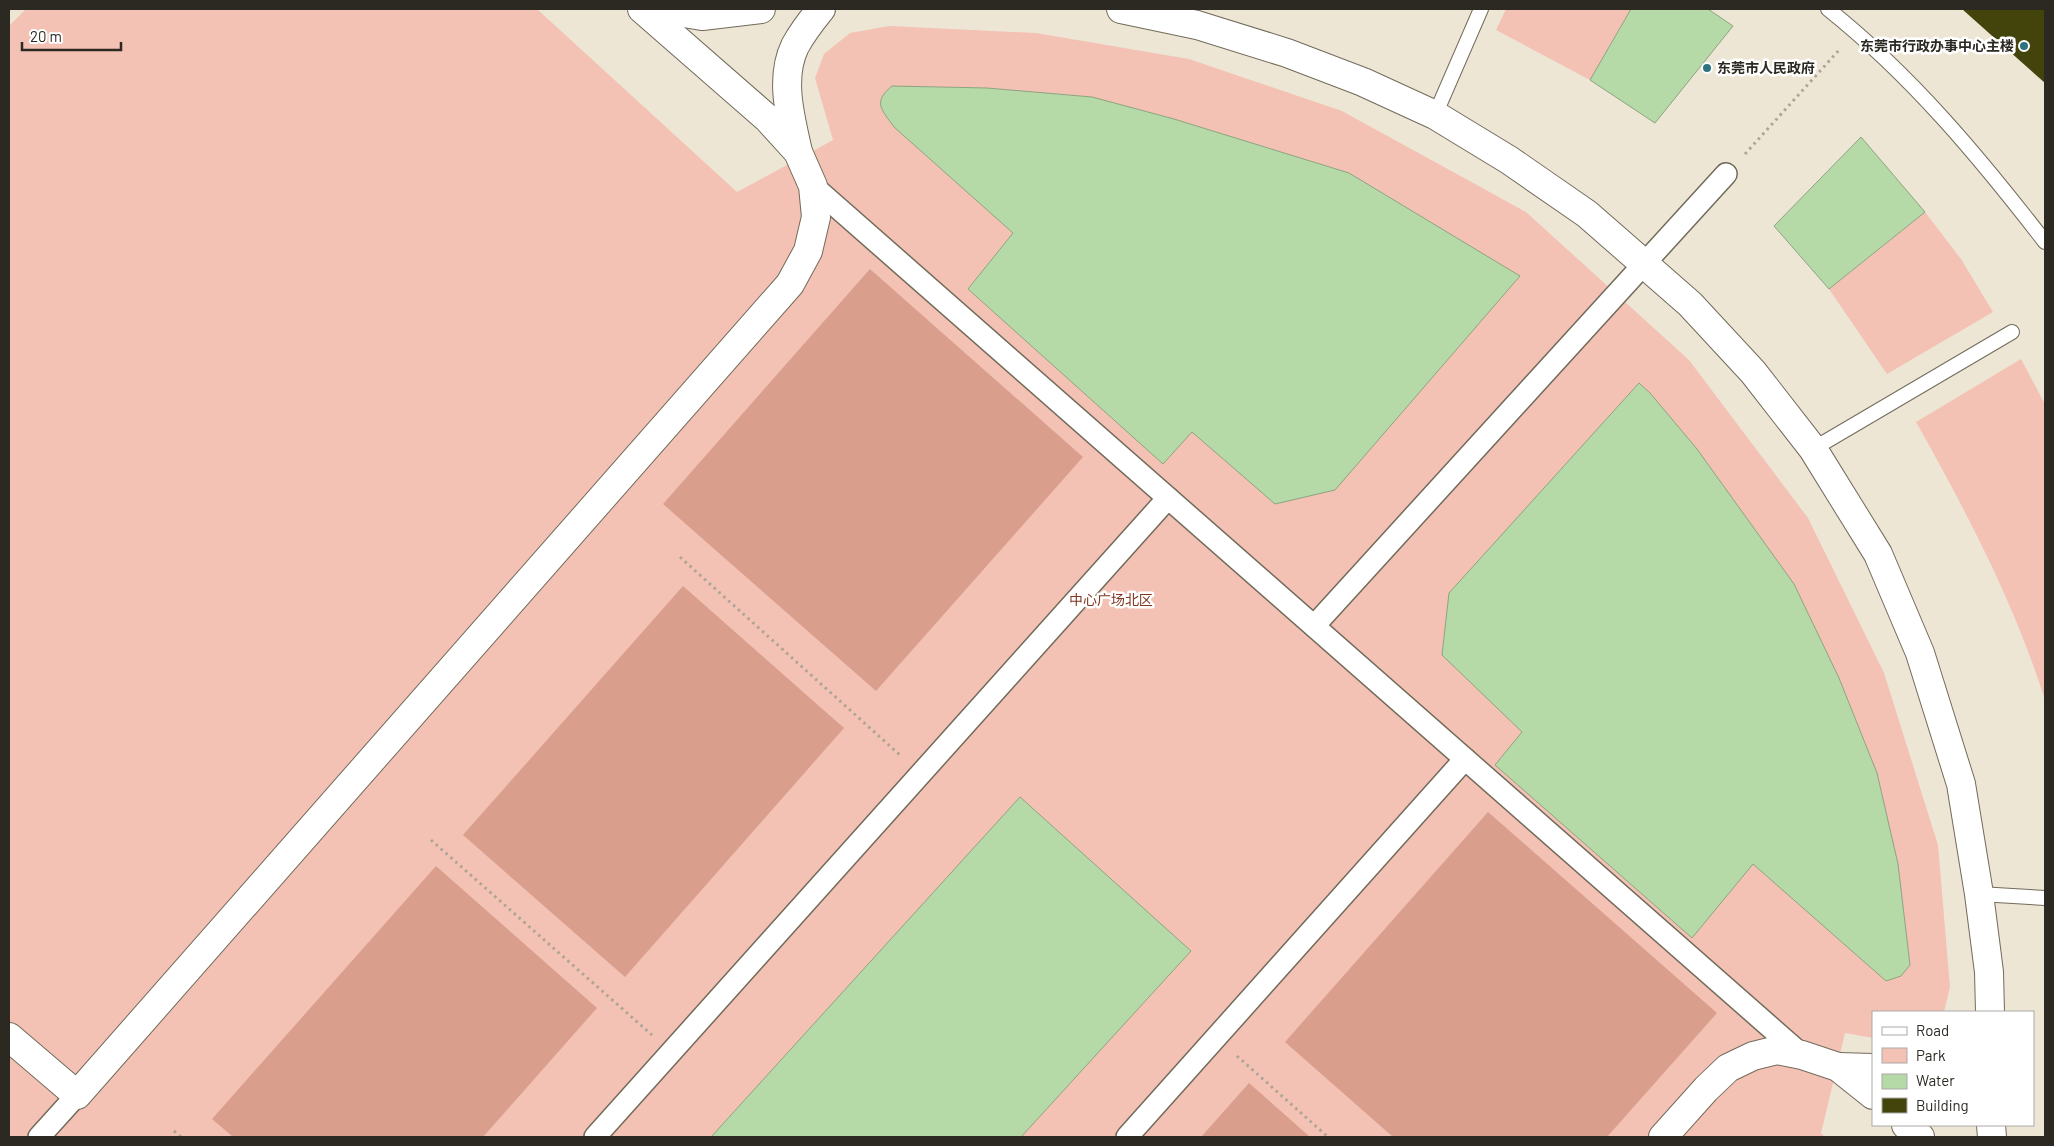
<svg xmlns="http://www.w3.org/2000/svg" width="2054" height="1146" font-family="Barlow,'Noto Sans SC',sans-serif">
	<rect width="100%" height="100%" fill="#eee6d4"/>
	<g fill="#f3c2b4">
		<path d="M26 9H537L737 192 833 140 815 78 824 54 850 33 889 26 1036 33 1189 59 1342 111 1526 212 1689 360 1808 518 1884 673 1938 845 1950 987 1944 1012H1873V1038L1845 1033 1821 1133 1825 1137H9V26Z"/>
		<path d="M1506 9H1631L1590 80 1496 30Z"/>
		<path d="M1925 212 1961 259 1993 312 1887 374 1829 289Z"/>
		<path d="M2021 359 2045 404V700C2014 602 1966 511 1916 422Z"/>
	</g>
	<g fill="#da9e8d">
		<path d="M870 269 1083 457 876 691 663 504Z"/>
		<path d="M683 586 844 728 625 977 463 835Z"/>
		<path d="M1488 812 1717 1013 1607 1137H1393L1285 1042Z"/>
		<path d="M436 866 597 1008 483 1137H233L212 1119Z"/>
		<path d="M1249 1083 1310 1137H1201Z"/>
	</g>
	<g fill="#b6d9a8" stroke="#8da480">
		<path d="M1631 9H1708L1733 26 1655 123 1590 80Z"/>
		<path d="M892 86 987 88 1092 97 1174 119 1349 173 1520 276 1335 490 1275 504 1192 432 1163 464 968 289 1013 233 894 127C882 110 872 102 892 86Z"/>
		<path d="M1861 137 1925 212 1829 289 1774 226Z"/>
		<path d="M1639 383 1650 393 1697 449 1794 584 1839 678 1877 773 1898 864 1910 965 1901 976 1886 981 1753 864 1692 938 1495 765 1522 732 1442 655 1449 593Z"/>
		<path d="M1020 797 1191 951 1021 1137H711Z"/>
	</g>
	<path fill="#42440b" d="M1962 9H2045V83Z"/>
	<g fill="none" stroke-linecap="round" stroke-linejoin="round">
		<g stroke="#726b5b" stroke-width="16">
			<g id="service">
				<path d="M1828 9C1912 76 1980 158 2045 242"/>
				<path d="M1435 115 1481 9"/>
				<path d="M1813 449 2012 332"/>
				<path d="M1979 894 2045 898"/>
			</g>
		</g>
		<g stroke="#726b5b" stroke-width="24">
			<g id="pedestrian">
				<path d="M813 186 1802 1055"/>
				<path d="M1314 626 1726 174"/>
				<path d="M39 1137 77 1095"/>
				<path d="M595 1137 1168 498"/>
				<path d="M1127 1137 1465 759"/>
			</g>
		</g>
		<g stroke="#726b5b" stroke-width="30">
			<g id="minor">
				<path d="M9 1037 77 1095 790 284 808 251 816 217 813 186 798 152 768 119 642 9"/>
				<path d="M1906 1125 1920 1137"/>
				<path d="M1663 1137 1706 1089 1728 1068 1753 1056 1777 1050 1802 1055 1838 1067 1873 1095"/>
			</g>
		</g>
		<g stroke="#726b5b" stroke-width="30">
			<g id="tertiary">
				<path d="M659 9 702 16 761 9"/>
				<path d="M1121 9 1197 25 1287 53 1363 82 1435 115 1509 160 1587 214 1690 304 1753 372 1813 449 1878 554 1920 653 1961 784 1979 894 1989 972 1990 1012"/>
				<path d="M798 152C791 119 779 79 795 46 802 33 812 20 821 9"/>
				<path d="M1838 1067 1873 1068"/>
				<path d="M1991 1125 1992 1137"/>
			</g>
		</g>
		<g stroke="#aca597" stroke-width="3" stroke-dasharray="2.5 4" stroke-linecap="butt">
			<path d="M1745 154 1840 49"/>
			<path d="M680 557 901 756"/>
			<path d="M431 840 652 1035"/>
			<path d="M1237 1056 1328 1137"/>
			<path d="M174 1131 181 1137"/>
		</g>
		<use href="#service" stroke="#fff" stroke-width="14"/>
		<use href="#pedestrian" stroke="#fff" stroke-width="21"/>
		<use href="#minor" stroke="#fff" stroke-width="28"/>
		<use href="#tertiary" stroke="#fff" stroke-width="28"/>
	</g>
	<g fill="#2d7380" stroke="#fff" stroke-width="2">
		<circle cx="2024" cy="46" r="5"/>
		<circle cx="1707" cy="68" r="5"/>
	</g>
	<g text-anchor="middle" stroke-width="5" stroke-linejoin="round" paint-order="stroke">
		<g font-size="14" font-weight="bold" fill="#2c2922" stroke="#fff" text-anchor="end">
			<text x="2014" y="51">东莞市行政办事中心主楼</text>
			<text x="1717" y="73" text-anchor="start">东莞市人民政府</text>
		</g>
		<g font-size="14" fill="#7f3722" stroke="#fff">
			<text x="1111" y="605">中心广场北区</text>
		</g>
	</g>
	<rect width="2054" height="1146" fill="none" stroke="#2c2922" stroke-width="20"/>
	<rect x="1872" y="1011" width="162" height="115" fill="#ffffff" stroke="#aba9a7"/>
	<rect x="1882" y="1027" width="25" height="8" fill="#ffffff" stroke="#aba9a7"/>
	<text x="1916" y="1036" font-size="15" fill="#2c2922">Road</text>
	<rect x="1882" y="1048" width="25" height="15" fill="#f3c2b4" stroke="#aba9a7"/>
	<text x="1916" y="1061" font-size="15" fill="#2c2922">Park</text>
	<rect x="1882" y="1074" width="25" height="15" fill="#b6d9a8" stroke="#aba9a7"/>
	<text x="1916" y="1086" font-size="15" fill="#2c2922">Water</text>
	<rect x="1882" y="1098" width="25" height="15" fill="#42440b" stroke="#aba9a7"/>
	<text x="1916" y="1111" font-size="15" fill="#2c2922">Building</text>
	<path d="M22 42v8h99v-8" fill="none" stroke="#2c2922" stroke-width="2.5"/>
	<text x="30" y="42" font-size="15" fill="#2c2922" stroke="#ffffff" stroke-width="4" paint-order="stroke">20 m</text>
</svg>
